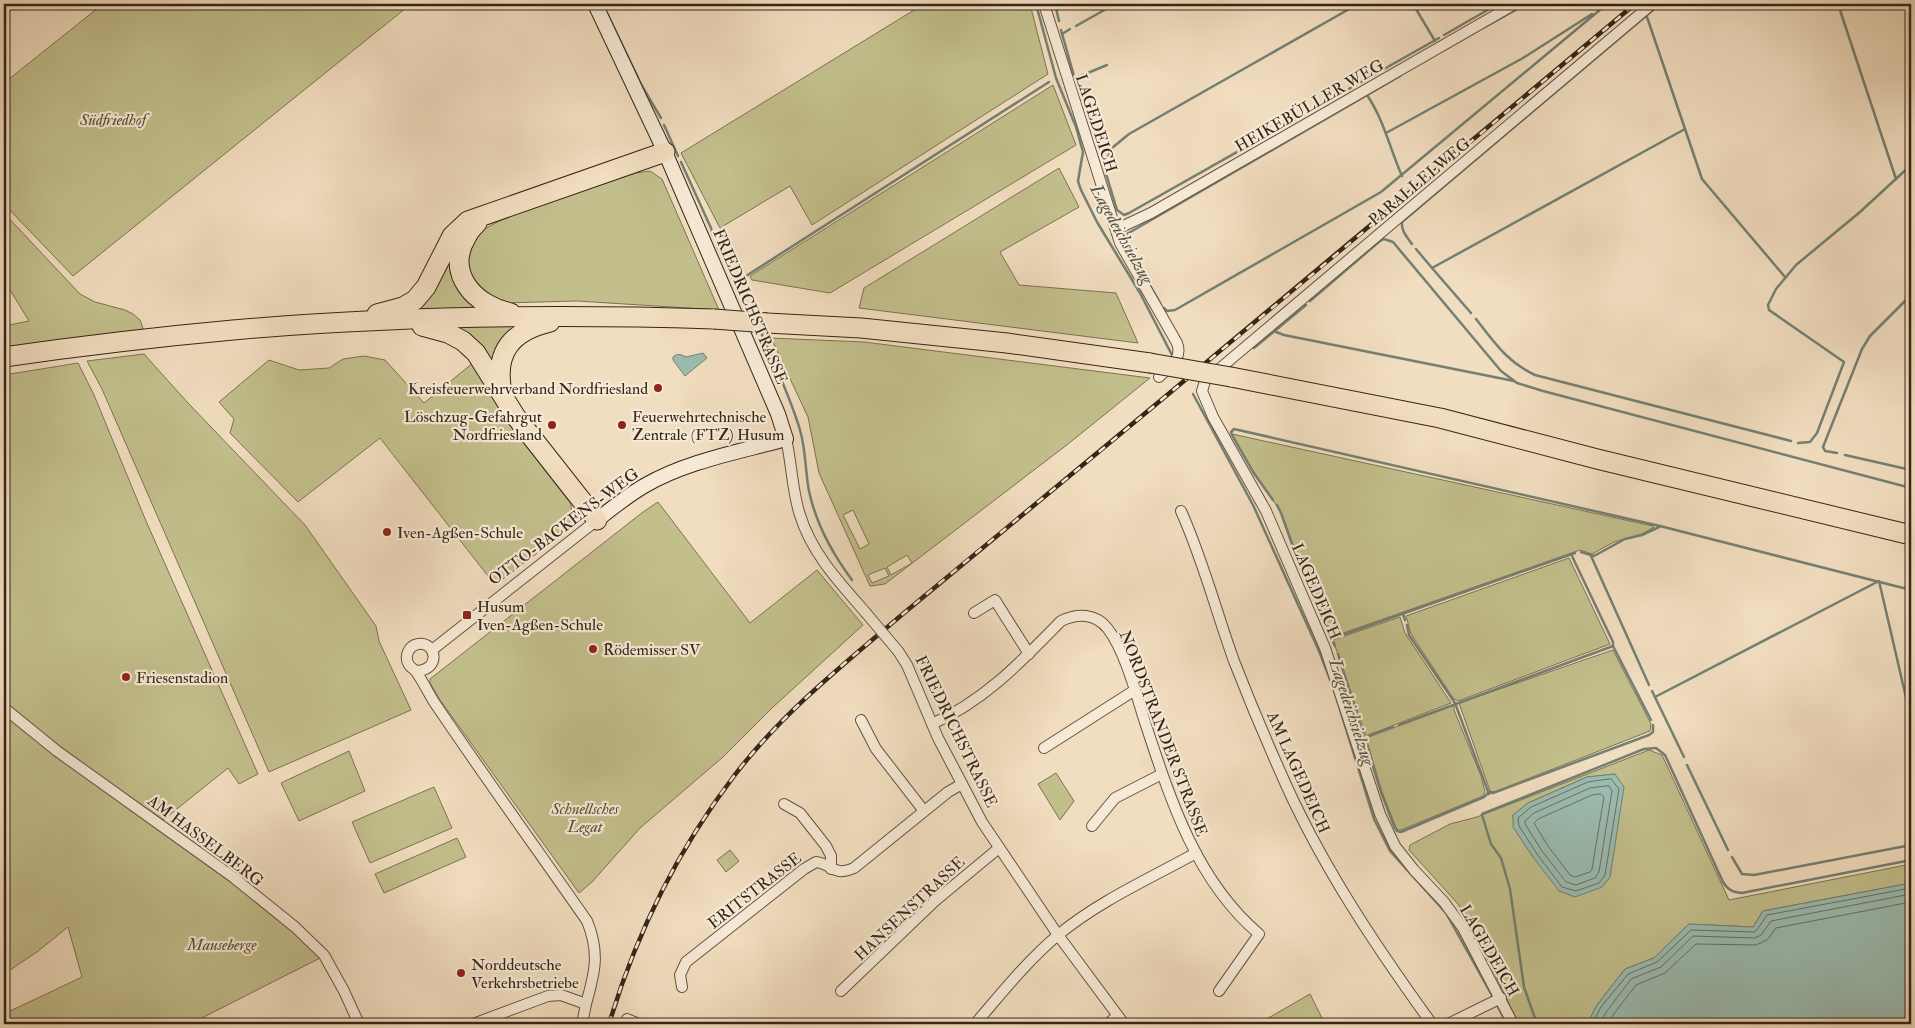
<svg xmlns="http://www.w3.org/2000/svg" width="1915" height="1028" font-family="'IM FELL Double Pica',serif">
	<rect width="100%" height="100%" fill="#f1ddbf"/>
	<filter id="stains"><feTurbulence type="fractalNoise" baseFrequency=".004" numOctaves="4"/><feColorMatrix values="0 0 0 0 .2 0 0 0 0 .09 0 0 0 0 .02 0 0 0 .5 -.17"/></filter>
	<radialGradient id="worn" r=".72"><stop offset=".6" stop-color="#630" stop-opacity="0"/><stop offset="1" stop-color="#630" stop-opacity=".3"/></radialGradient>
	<g fill="#c2bf8c" stroke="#7c7252" fill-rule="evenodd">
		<path d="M103 4H411L73 276 4 204V83Z"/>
		<path d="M924 4H1030L1048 74 812 225 790 186 720 228 681 153Z"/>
		<path d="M1053 85 1076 145 830 293 752 280 750 276Z"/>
		<path d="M1059 168 1079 207 1000 252 1019 285 1116 293 1138 343 859 308 864 288Z"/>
		<path d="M650 171 662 179 719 310 577 301 502 303 487 297 467 274V251L483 230 508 216 636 173Z"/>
		<path d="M4 213 80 294 95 302 125 310 133 314 140 320 144 331 4 351V326L29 321 4 280Z"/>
		<path d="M448 252 493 312 401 315Z"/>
		<path d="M530 322 493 374 443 325Z"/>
		<path d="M771 338 864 342 1150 378 1068 444 885 584 870 586 819 473 808 417ZM853 510 869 544 860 549 843 515ZM907 555 912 563 891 575 887 567ZM885 568 889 576 872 583 868 575Z"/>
		<path d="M144 354 188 403 305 525 376 626 379 641 411 710 269 772 102 389 87 361Z"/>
		<path d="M364 356 385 360 424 403 474 362 505 419 571 504 572 520 541 550 495 585 380 438 298 502 230 433 234 419 219 402 269 360 299 370 329 368 343 359Z"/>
		<path d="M78 363 94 395 146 521 258 774 239 784 228 768 163 820 61 749 4 703V375Z"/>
		<path d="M1232 434 1653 526 1654 527 1642 534 1614 542 1592 554 1580 550 1332 637 1304 575 1281 512 1254 472Z"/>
		<path d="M658 502 750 623 817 570 863 625 772 708 723 757 640 828 592 882 579 893 440 700 430 683V679L643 512Z"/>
		<path d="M1569 558 1610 644 1458 701 1453 698 1411 634 1406 616Z"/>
		<path d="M1400 617 1405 633 1451 703 1366 736 1333 640Z"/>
		<path d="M1613 650 1651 724 1650 731 1494 792 1490 791 1459 703Z"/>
		<path d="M1454 705V710L1481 776 1485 792 1483 796 1401 830H1397L1382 792 1366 738Z"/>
		<path d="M4 709 233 878 324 956 190 1024H4V1014L82 977 68 927 37 952 4 974Z"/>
		<path d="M1649 750 1662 755 1729 900 1911 864V883L1763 911 1753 927 1689 924 1654 958 1625 969 1597 1005 1587 1024H1519L1474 932 1458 904 1409 850 1410 845 1450 824 1477 817ZM1615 774 1533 857 1514 828 1513 815 1528 803 1587 777Z"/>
		<path d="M349 751 365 791 299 821 281 783Z"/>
		<path d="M1056 773 1074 801 1060 820 1038 784Z"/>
		<path d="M434 787 452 828 370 863 352 822Z"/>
		<path d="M457 838 466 857 384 893 375 874Z"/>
		<path d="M730 850 739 861 726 872 717 860Z"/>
		<path d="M1310 994 1325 1024H1258Z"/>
	</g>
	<g fill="#9bbcb1" stroke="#738073">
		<path d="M703 353 707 358 685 376 673 360V357C678 353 680 354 686 357Z"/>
		<path d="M1615 774 1624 787 1610 877 1602 887 1575 897 1559 891 1533 857 1513 827V815L1528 803 1587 777Z"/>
		<path d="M1911 883V1024H1587L1597 1005 1625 969 1654 958 1689 924 1753 927 1763 911Z"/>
	</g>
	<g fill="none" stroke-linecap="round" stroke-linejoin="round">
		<g stroke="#687064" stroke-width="1">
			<path d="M1611 779 1619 789 1605 875 1599 883 1576 891 1562 887 1537 854 1519 826 1518 818 1531 807 1588 782Z"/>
			<path d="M1609 786 1612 791 1599 872 1595 878 1576 885 1566 882 1542 851 1525 824V821L1534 813 1590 788Z"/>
			<path d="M1601 794 1604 797 1592 869 1590 872 1575 877 1570 875 1548 846 1534 823 1538 819 1592 795Z"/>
			<path d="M1592 1024 1601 1007 1628 974 1657 962 1691 930 1754 932 1757 930 1767 915 1911 888"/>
			<path d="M1599 1024 1607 1011 1631 979 1661 967 1693 936 1755 938 1761 935 1771 921 1911 894"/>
			<path d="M1608 1024 1613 1015 1636 985 1665 973 1696 944 1756 945 1767 940 1776 928 1911 902"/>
		</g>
		<g stroke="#738073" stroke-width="2.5">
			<path d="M1036 4 1056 78 1076 127 1083 152 1078 181 1081 190 1097 222 1140 293 1173 357"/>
			<path d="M1055 4 1059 21"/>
			<path d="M1413 4 1435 41"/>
			<path d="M1838 4 1896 179"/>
			<path d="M607 13 642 86 661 118"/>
			<path d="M1647 17 1702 179 1785 277"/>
			<path d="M1076 26 1115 4"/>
			<path d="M1483 28 1526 4"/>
			<path d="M1061 30 1074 76 1078 77 1107 65"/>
			<path d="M1062 34 1070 29"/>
			<path d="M1444 35 1498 4"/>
			<path d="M1367 95C1384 120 1390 149 1402 176"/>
			<path d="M664 125 678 156"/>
			<path d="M1386 133 1523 58 1592 14"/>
			<path d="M1107 159 1112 148 1129 134 1358 4"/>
			<path d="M681 162 711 228 713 235"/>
			<path d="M1104 167 1117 210 1124 215 1129 213 1439 38"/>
			<path d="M1412 244C1407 237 1401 231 1402 222L1660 4"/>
			<path d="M718 247 737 287"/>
			<path d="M1416 249 1432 268 1685 129"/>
			<path d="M1432 268 1471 313"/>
			<path d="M735 283 1049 82"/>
			<path d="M1310 301 1380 241 1384 239 1393 242 1501 371 1517 383 1543 391 1911 488"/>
			<path d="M1160 303 1128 248 1126 240 1127 234 1400 76"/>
			<path d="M749 306 752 314"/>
			<path d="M1164 308 1167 311 1175 310 1381 192 1607 4"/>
			<path d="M1476 319C1495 343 1507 362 1535 375L1791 441"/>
			<path d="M760 330C774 363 790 396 800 430 806 450 805 470 809 491 816 524 832 553 852 580"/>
			<path d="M1276 332 1284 335 1514 381"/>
			<path d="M1254 348 1306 305"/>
			<path d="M1193 394 1253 505 1319 651 1333 687 1374 819 1390 851 1446 913 1494 999"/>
			<path d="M1798 443 1810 442 1817 433 1844 362 1769 310 1768 305 1776 289 1796 265 1860 212 1911 165"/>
			<path d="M1837 453 1825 451 1823 447 1862 349 1870 336 1911 295"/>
			<path d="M1845 455 1911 470"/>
			<path d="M1273 500 1253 472 1232 435 1231 432 1234 429 1660 526 1911 590"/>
			<path d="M1277 505 1281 513 1301 569 1335 646"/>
			<path d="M1581 552 1594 556 1625 539 1642 535 1659 527"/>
			<path d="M1571 554 1613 642V646L1651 720"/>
			<path d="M1591 556 1649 685"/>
			<path d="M1403 614 1405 620"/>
			<path d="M1407 625 1409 635 1455 703 1489 794"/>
			<path d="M1331 639 1575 553"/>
			<path d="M1338 654 1381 792 1394 826 1397 831 1401 832 1484 797 1489 792 1493 793 1649 735 1653 732V725"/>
			<path d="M1652 691 1684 757"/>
			<path d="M1655 697 1879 581 1911 719"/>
			<path d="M1399 725 1613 646"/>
			<path d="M1365 737 1393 727"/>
			<path d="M1687 765 1728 850"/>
			<path d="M1482 814 1644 749 1656 748 1665 755 1723 882C1728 890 1732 892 1742 893L1911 860"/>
			<path d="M1482 815 1491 844 1501 858 1510 889 1524 987 1537 1024"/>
			<path d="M1732 857 1742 874 1754 875 1911 845"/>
			<path d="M1496 1003 1507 1024"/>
		</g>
		<g stroke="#655341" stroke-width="12">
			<g id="street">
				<path d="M1044 4 1120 243 1177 343C1183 359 1170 366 1159 377"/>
				<path d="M4 8V10"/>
				<path d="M1117 229 1151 213 1515 4"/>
				<path d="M786 439C792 464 792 491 800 515 812 554 840 583 866 613"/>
				<path d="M1181 511C1203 560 1216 611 1234 661 1248 697 1263 733 1279 769 1318 860 1374 944 1432 1024"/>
				<path d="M974 613 995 600 1029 654"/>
				<path d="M432 650 597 520"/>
				<path d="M898 651 907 665 938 738 982 822 1058 935 1124 1024"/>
				<path d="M416 671C442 670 436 641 418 644 408 646 404 657 409 665 411 668 415 669 417 673 423 682 428 692 434 702 484 776 536 848 587 921 600 953 595 972 586 1004"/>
				<path d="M4 708 57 751 233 877 295 927 324 955 344 991 359 1024"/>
				<path d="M861 720 876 749 924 811"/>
				<path d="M932 724C984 701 1022 661 1061 621 1077 613 1096 613 1108 629 1124 650 1135 690 1143 716 1169 795 1194 879 1259 934L1219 991"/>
				<path d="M1044 748 1135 690"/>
				<path d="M784 804 800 813 826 846 831 856V869"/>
				<path d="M1092 826 1115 798 1162 774"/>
				<path d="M682 987 680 975 686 962 804 869 816 862C833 864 833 877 854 868L948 792 962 784"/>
				<path d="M841 991 935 901 999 848"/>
				<path d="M627 1019 639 1024"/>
				<path d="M473 1024 548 996 561 995 586 1004 582 1024"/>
				<path d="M975 1024C1001 994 1027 961 1058 935 1099 901 1149 879 1196 853"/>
				<path d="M1108 1024 1117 1016"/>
				<path d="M1448 1024 1501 998"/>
				<path d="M1513 1024 1463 928 1444 902 1414 870 1395 846 1380 814 1325 648 1266 511 1213 417 1202 391 1205 381 1652 4"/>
			</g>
		</g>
		<g stroke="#362517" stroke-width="16">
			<path id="secondary" d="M595 4 665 152 778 414 786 439C739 452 687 461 644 486 627 496 612 508 597 520"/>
		</g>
		<g stroke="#362517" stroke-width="21">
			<g id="highway">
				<path d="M477 223C473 227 469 231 467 236 444 273 475 306 511 313"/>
				<path d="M377 314 403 307 415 300 426 287 452 236 468 221 665 152"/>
				<path d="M767 323 861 328 1007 343 1150 363"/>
				<path d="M422 326 448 333 463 341 476 353 516 417 597 520"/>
				<path d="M4 357C80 346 156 337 233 330 393 316 554 314 714 319"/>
				<path d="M1231 377 1440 418 1597 459 1911 535"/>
				<path d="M502 392C494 352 512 331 550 322"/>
			</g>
		</g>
		<use href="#street" stroke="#f6e9d5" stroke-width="10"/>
		<use href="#secondary" stroke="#f6e9d5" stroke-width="14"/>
		<use href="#highway" stroke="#f1ddbf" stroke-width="19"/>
		<g stroke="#362517" stroke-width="4.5">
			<path id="rail" d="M609 1024C636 934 677 851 734 776 782 713 845 663 904 613 991 540 1079 469 1166 396 1323 266 1479 135 1635 4"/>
		</g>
		<use href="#rail" stroke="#f6e9d5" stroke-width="2.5" stroke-dasharray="8" stroke-linecap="butt"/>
		<g stroke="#655341" stroke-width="12" stroke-linecap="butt">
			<path id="street-bridge" d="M866 613 898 651"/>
		</g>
		<g stroke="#362517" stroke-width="21" stroke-linecap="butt">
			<g id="highway-bridge">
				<path d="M714 319 767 323"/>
				<path d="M1150 363 1231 377"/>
			</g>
		</g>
		<use href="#street-bridge" stroke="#f6e9d5" stroke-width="10"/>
		<use href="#highway-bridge" stroke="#f1ddbf" stroke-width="19"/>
	</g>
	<g fill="#8f2418" stroke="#f6e9d5" stroke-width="2">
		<circle cx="658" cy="388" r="5"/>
		<circle cx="552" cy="425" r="5"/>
		<circle cx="622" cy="425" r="5"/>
		<circle cx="387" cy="532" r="5"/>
		<rect x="462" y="610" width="10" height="10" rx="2.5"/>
		<circle cx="593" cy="649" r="5"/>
		<circle cx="126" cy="677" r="5"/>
		<circle cx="461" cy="973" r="5"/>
	</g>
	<g text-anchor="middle" stroke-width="4.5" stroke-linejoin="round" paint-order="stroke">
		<g font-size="16" fill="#362517" stroke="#f6e9d5">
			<text transform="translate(1309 105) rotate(-30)" y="6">HEIKEBÜLLER WEG</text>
			<text transform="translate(1097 123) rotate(72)" y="6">LAGEDEICH</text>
			<text transform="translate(1419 181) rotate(-40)" y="6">PARALLELWEG</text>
			<text transform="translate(751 306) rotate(67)" y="6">FRIEDRICHSTRASSE</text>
			<text transform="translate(563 526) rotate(-37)" y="6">OTTO-BACKENS-WEG</text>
			<text transform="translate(1317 591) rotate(67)" y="6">LAGEDEICH</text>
			<text transform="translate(957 731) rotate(64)" y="6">FRIEDRICHSTRASSE</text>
			<text transform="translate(1164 733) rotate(69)" y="6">NORDSTRANDER STRASSE</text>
			<text transform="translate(1299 772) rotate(66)" y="6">AM LAGEDEICH</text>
			<text transform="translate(206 840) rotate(37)" y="6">AM HASSELBERG</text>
			<text transform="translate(754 890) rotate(-38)" y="6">ERITSTRASSE</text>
			<text transform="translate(909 908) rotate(-43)" y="6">HANSENSTRASSE</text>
			<text transform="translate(1490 950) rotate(60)" y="6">LAGEDEICH</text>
		</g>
		<g font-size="16" font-style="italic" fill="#594c34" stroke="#f6e9d5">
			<text x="113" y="125">Südfriedhof</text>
			<text x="585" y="814">Schnellsches<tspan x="585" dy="18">Legat</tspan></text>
			<text x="222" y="950">Mauseberge</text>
		</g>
		<g font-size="16" fill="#362517" stroke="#f6e9d5" text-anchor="start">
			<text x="648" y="394" text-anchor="end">Kreisfeuerwehrverband Nordfriesland</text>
			<text x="542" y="422" text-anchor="end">Löschzug-Gefahrgut<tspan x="542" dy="18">Nordfriesland</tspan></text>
			<text x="632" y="422">Feuerwehrtechnische<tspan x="632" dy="18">Zentrale (FTZ) Husum</tspan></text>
			<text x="397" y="538">Iven-Agßen-Schule</text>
			<text x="477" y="612">Husum<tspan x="477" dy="18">Iven-Agßen-Schule</tspan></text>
			<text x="603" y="655">Rödemisser SV</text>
			<text x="136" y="683">Friesenstadion</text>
			<text x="471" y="970">Norddeutsche<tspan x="471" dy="18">Verkehrsbetriebe</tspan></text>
		</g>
		<g font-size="18" font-style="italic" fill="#545245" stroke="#f6e9d5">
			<text transform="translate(1122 234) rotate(61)" y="6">Lagedeichsielzug</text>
			<text transform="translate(1352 712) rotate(72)" y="6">Lagedeichsielzug</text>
		</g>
	</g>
	<rect width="1915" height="1028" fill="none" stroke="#f1ddbf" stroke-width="20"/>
	<rect x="5" y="5" width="1905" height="1018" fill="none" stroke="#362517" stroke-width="2.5"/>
	<rect x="10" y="10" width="1895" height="1008" fill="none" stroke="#362517"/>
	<rect width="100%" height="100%" filter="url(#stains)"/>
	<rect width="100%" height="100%" fill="url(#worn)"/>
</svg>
